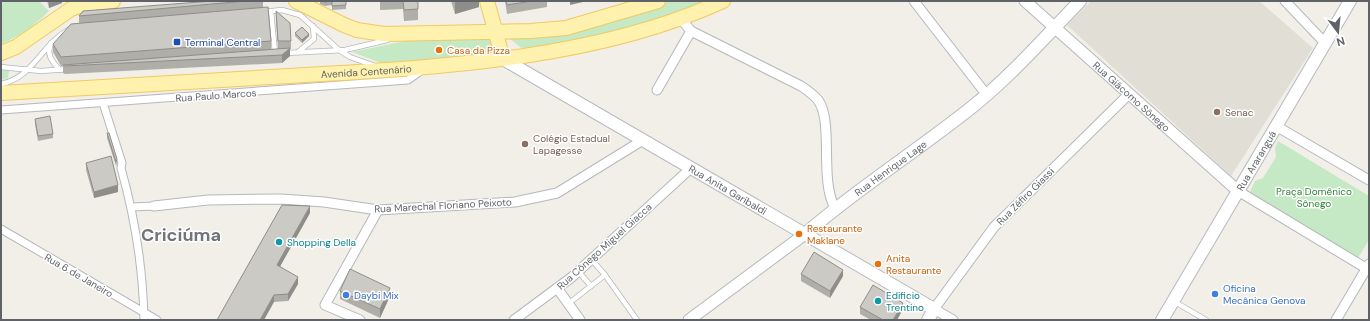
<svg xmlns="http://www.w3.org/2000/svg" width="1370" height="321" font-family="'DM Sans',sans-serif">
	<rect width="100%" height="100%" fill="#f1efe8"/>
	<path fill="#e1ded6" d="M1091 1H1259L1313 48 1231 176 1067 25Z"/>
	<g fill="#c5e8c5">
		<path d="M1 1H39L49 11C34 26 20 36 1 44Z"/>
		<path d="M670 1H711L606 36 524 50 509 38 606 22Z"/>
		<path d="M492 36 495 56 389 66 352 52 415 39Z"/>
		<path d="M1 70H9L8 78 1 80Z"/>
		<path d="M1278 141 1369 196V240L1358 258 1250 192 1255 181 1263 178 1276 157 1275 148Z"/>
	</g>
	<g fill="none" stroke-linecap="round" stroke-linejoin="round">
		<g stroke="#b5b8bc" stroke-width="6">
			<g id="service">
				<path d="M271 11 275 53"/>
				<path d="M262 12 282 10 300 15 339 50 350 57 375 66"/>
				<path d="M51 43C46 54 52 62 60 70"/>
				<path d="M298 52 314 39 313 26"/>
				<path d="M286 53 345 50 387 40"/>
				<path d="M1 67 41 71 69 69"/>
				<path d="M1 84C34 77 40 46 68 30"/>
				<path d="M578 271 591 286"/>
				<path d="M605 275 637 320"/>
				<path d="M1175 302 1206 320"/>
				<path d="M568 304 605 275 591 259"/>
			</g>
		</g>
		<g stroke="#b5b8bc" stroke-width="9">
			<g id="pedestrian">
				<path d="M103 103 122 163 121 168C135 218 143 268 144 320"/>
				<path d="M1 110 408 80 422 70"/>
				<path d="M132 207 154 206"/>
				<path d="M1 229 157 320"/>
			</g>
		</g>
		<g stroke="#b5b8bc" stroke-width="11">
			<g id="minor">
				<path d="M914 1 986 94"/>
				<path d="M1285 1 1325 43"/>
				<path d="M681 19 691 31 801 86C807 90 813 94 818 100 834 122 819 180 835 208"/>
				<path d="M657 90 691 31"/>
				<path d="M1276 126 1369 180"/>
				<path d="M1238 191 1369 270"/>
				<path d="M154 206 208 200 281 199 324 202 378 210 515 202 557 193 643 140"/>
				<path d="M557 288 580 320"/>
				<path d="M360 320 325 305 378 210"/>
				<path d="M514 320 572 277 691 168"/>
				<path d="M953 320 934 309 994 227 1129 94"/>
				<path d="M1336 320 1369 264"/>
			</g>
		</g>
		<g stroke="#b5b8bc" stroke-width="13">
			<g id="tertiary">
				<path id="s1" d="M1025 1 1238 191"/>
				<path d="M689 320 805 234"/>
			</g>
		</g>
		<g stroke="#b6babf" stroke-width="14">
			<g id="secondary">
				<path id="s2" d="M503 59 934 309 928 320"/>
				<path id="s3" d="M805 234C858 188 917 151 972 107 1011 76 1045 37 1080 1"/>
				<path id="s4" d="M1162 320 1350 1"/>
			</g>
		</g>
		<g stroke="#f2c960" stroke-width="16">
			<g id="primary">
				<path d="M296 1 344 25 357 30 384 34 531 31 566 28 658 1"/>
				<path d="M487 1 503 59"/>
				<path d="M1 53 16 47 71 9 85 4 113 1"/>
				<path id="s5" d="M1 93C103 87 204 81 306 75 442 67 597 59 723 1"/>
			</g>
		</g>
		<use href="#service" stroke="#fff" stroke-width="4.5"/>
		<use href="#pedestrian" stroke="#fff" stroke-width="7"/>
		<use href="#minor" stroke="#fff" stroke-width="9"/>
		<use href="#tertiary" stroke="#fff" stroke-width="11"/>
		<use href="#secondary" stroke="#fff" stroke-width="12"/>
		<use href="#primary" stroke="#fff2af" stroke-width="14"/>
	</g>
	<g fill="#afaea9">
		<path d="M47 1H62V3L49 8Z"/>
		<path d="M212 1H263V7L271 41V49H278L276 19V11L291 41V49H290V56L282 63 65 74 63 73V66H61L53 52V44L79 24V16Z"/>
		<path d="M320 1H346V9L332 10V5L325 6 320 4Z"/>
		<path d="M380 1H418V20L404 21 403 9 380 10Z"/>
		<path d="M451 1H479V7L455 14Z"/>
		<path d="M505 1H547V7L507 14Z"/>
		<path d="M295 33 309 36 302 43 295 36Z"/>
		<path d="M35 119 53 134V138L38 141 35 124Z"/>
		<path d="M107 133 117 163 116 166 107 138Z"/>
		<path d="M86 163 118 192 94 198 86 170Z"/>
		<path d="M310 213 280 266 298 284 288 301 274 302 217 320Z"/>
		<path d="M801 274 843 276 830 298 801 281Z"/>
		<path d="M340 291 390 296 380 318 340 299Z"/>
		<path d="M860 307 903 309 897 320H871L860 314Z"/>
	</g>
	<g fill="#8f8d8a">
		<path d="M55 1H62V3L49 8V3Z"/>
		<path d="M455 1H479V7L455 14Z"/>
		<path d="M570 1H583V2L570 5Z"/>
		<path d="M309 34V36L302 43V40Z"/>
		<path d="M290 48V56L282 63V55Z"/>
		<path d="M118 185V192L94 198V192Z"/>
		<path d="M310 206V213L277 272V265Z"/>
		<path d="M843 270V276L830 298V291Z"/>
		<path d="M298 277V284L288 301V294Z"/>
		<path d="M390 288V296L380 318V309Z"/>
		<path d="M274 295V302L264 320H260Z"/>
		<path d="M903 303V309L897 320H893Z"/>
	</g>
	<g fill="#cccac5" stroke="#8f8d8a">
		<path d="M48 1H55L49 3Z"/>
		<path d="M212 1H246L79 16 83 11Z"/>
		<path d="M323 1H346V5L332 6V1L325 2Z"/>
		<path d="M403 1H418V9L404 10Z"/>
		<path d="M506 1H532L507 5Z"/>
		<path d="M268 7 271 41 61 57 53 44 71 24Z"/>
		<path d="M276 11 290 23 291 41H278Z"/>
		<path d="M302 27 309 34 302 40 295 33Z"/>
		<path d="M290 48 282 55 65 66 63 65Z"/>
		<path d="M50 116 53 134 38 136 35 119Z"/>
		<path d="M107 133H109L117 159 116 162Z"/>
		<path d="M111 156 118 185 94 192 86 163Z"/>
		<path d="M282 205 310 206 277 265 298 277 288 294 274 295 260 320H217Z"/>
		<path d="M814 252 843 270 830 291 801 274Z"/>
		<path d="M350 269 390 288 380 309 340 291Z"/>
		<path d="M873 285 903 303 893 320H883L860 307Z"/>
	</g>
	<rect fill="#1a4fb4" stroke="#fff" stroke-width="1.5" x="173" y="38" width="8" height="8" rx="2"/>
	<g fill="#e8710a" stroke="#fff" stroke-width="1.5">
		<circle cx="439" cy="50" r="4"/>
		<circle cx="799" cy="234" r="4"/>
		<circle cx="878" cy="264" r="4"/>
	</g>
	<g fill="#8d6e63" stroke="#fff" stroke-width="1.5">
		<circle cx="1217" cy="112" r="4"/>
		<circle cx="525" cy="144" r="4"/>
	</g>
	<g fill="#0f9aa8" stroke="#fff" stroke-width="1.5">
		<circle cx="279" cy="242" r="4"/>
		<circle cx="878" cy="301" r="4"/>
	</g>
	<g fill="#3f7fe0" stroke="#fff" stroke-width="1.5">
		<circle cx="1215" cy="294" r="4"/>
		<circle cx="346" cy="295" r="4"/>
	</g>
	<g text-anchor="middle" stroke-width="3" stroke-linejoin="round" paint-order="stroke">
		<g font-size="10" fill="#164399" stroke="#fff" text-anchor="start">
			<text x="185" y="46">Terminal Central</text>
		</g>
		<g font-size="10" fill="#c56008" stroke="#fff" text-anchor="start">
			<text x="447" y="54">Casa da Pizza</text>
			<text x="807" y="232">Restaurante<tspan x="807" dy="12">Maklane</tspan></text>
			<text x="886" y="262">Anita<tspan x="886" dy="12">Restaurante</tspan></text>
		</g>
		<g font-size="10" fill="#5f6368" stroke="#fff">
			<text dy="4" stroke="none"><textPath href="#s5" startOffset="366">Avenida Centenário</textPath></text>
			<text transform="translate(216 95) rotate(-4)" y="4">Rua Paulo Marcos</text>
			<text dy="4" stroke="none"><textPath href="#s1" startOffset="143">Rua Giácomo Sônego</textPath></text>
			<text dy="4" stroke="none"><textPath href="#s4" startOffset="185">Rua Araranguá</textPath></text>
			<text dy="4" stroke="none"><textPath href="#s3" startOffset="108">Rua Henrique Lage</textPath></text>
			<text dy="4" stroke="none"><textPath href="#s2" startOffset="260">Rua Anita Garibaldi</textPath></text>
			<text transform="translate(1025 196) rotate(-45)" y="4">Rua Zéfiro Giassi</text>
			<text transform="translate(443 205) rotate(-3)" y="4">Rua Marechal Floriano Peixoto</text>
			<text transform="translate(604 246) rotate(-42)" y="4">Rua Cônego Miguel Giacca</text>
			<text transform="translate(79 275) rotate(30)" y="4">Rua 6 de Janeiro</text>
		</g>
		<g font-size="10" fill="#785e54" stroke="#fff" text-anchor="start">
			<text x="1225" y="116">Senac</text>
			<text x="533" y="142">Colégio Estadual<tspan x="533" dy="12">Lapagesse</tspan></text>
		</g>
		<g font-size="10" fill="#348238" stroke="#fff">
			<text x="1314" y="195">Praça Domênico<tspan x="1314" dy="12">Sônego</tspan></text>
		</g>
		<g font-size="10" fill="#0d838f" stroke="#fff" text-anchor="start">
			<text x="287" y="246">Shopping Della</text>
			<text x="886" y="299">Edificio<tspan x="886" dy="12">Trentino</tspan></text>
		</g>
		<g font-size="10" fill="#366cbe" stroke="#fff" text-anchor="start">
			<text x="1223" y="292">Oficina<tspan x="1223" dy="12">Mecânica Genova</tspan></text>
			<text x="354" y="299">Daybi Mix</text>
		</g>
		<g font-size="18" font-weight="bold" fill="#70757a" stroke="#fff">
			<text x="181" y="241">Criciúma</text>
		</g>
	</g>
	<rect width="1370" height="321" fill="none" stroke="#5f6368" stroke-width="4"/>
	<g transform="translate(1338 32) rotate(164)" stroke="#ffffff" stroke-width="3" paint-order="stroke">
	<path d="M0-3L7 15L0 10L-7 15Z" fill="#5f6368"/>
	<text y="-6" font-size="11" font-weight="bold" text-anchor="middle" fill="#5f6368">N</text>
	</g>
</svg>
